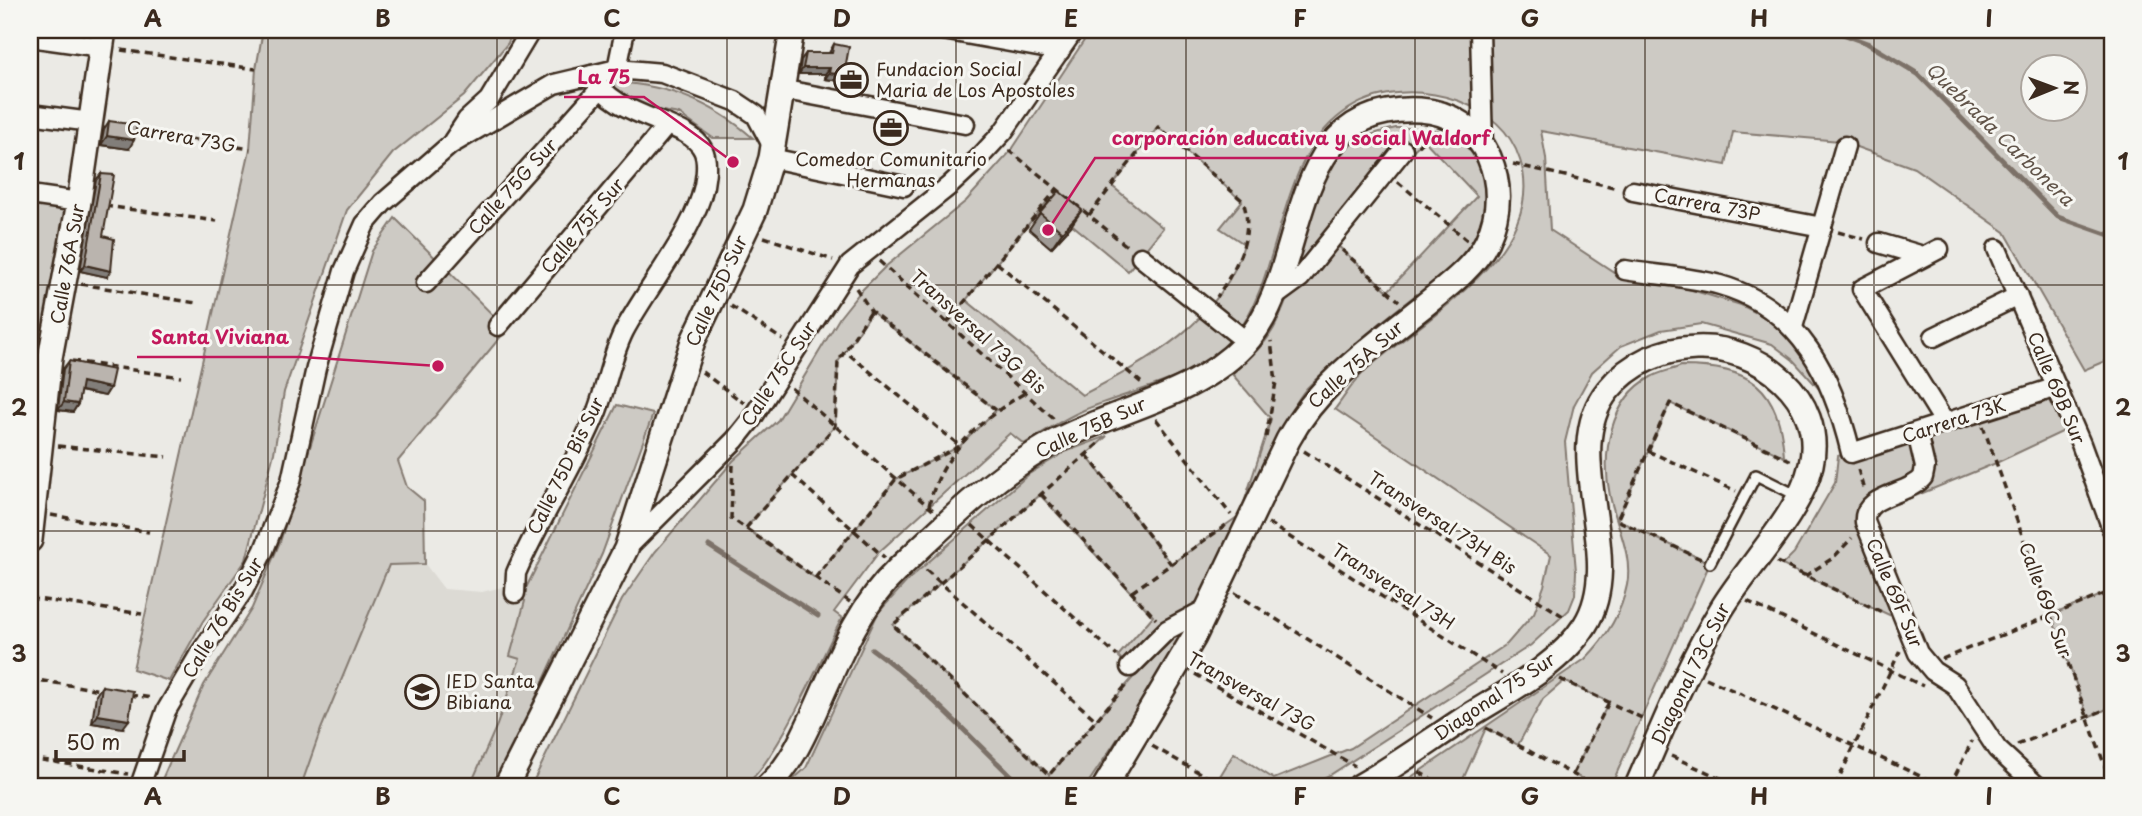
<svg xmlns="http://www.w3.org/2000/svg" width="2142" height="816" font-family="'Playpen Sans',sans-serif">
	<rect width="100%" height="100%" fill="#ebeae5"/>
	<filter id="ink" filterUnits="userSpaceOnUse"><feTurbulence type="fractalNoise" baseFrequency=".0143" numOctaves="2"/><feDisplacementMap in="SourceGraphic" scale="14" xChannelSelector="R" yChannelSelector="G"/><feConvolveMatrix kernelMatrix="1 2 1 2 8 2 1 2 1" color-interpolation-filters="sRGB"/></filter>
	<g filter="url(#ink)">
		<path fill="#dcdad4" d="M425 564 444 589 482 592 506 586 525 600 510 655 520 659 497 725 470 786H301L321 729 389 565Z"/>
		<g fill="#cdcac4" stroke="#847a71" stroke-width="2" fill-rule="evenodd">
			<path d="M263 30H512L508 43 464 96 393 153 347 210 284 392 274 453 246 560 203 621 169 681 133 669 250 149 256 69Z"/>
			<path d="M1091 30H2112V358L2084 370 2005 232 1914 168 1840 141 1733 132 1726 165 1541 131 1546 158 1550 230 1623 278 1685 288 1741 305 1777 323 1806 355 1822 392 1793 360 1772 344 1701 324 1661 330 1621 346 1592 372 1574 405 1565 442 1576 571 1575 595 1569 610 1531 645 1330 775 1304 786H1214L1234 753 1274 779 1351 748 1507 644 1534 613 1544 586 1551 555 1335 409C1345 396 1355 379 1368 368 1423 319 1550 250 1520 160 1510 129 1489 113 1459 101 1422 88 1376 88 1343 113 1274 163 1285 276 1231 342 1202 377 1126 392 1084 410 1063 419 1044 432 1024 444L1010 433 879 552 834 612 842 618C821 658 777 762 744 786H531L622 600 655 552 733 461 778 420 840 317 860 292 885 267 966 201 1011 151ZM2034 66H2076V108H2034ZM1158 127 1242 201 1220 228 1244 244C1223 321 1148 361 1082 395L966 300 1046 203 1128 271 1163 228 1112 186ZM872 312 996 410 960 446 896 479 815 578 746 528 835 426 838 362Z"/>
			<path d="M603 82C659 82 710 100 753 138H713L679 114 629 105Z"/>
			<path d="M1396 128C1433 128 1458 127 1478 163 1503 206 1475 252 1440 280 1432 286 1422 291 1413 297 1377 325 1339 356 1307 388 1298 398 1291 412 1284 424L1183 641 1086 786H786L806 768 878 613 909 579 1029 474 1065 452 1107 436 1086 455 1171 564 1240 515 1271 419 1232 374C1245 362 1260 350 1269 336 1304 284 1304 183 1351 145 1363 135 1381 132 1396 128ZM1424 140 1477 196 1388 291 1336 244 1389 174ZM1040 495 1153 616 1118 656 1136 674 1049 775 893 625Z"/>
			<path d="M30 203 72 207 50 330 30 327Z"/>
			<path d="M395 218 507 329 398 461 407 487 424 501 425 564 389 565 321 729 301 786H159L204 685 252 608 280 542 372 251Z"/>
			<path d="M1681 366C1750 366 1780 386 1784 457L1670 403 1617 520 1710 563 1611 786H1584L1586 781 1573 774 1609 702 1564 681 1543 699 1518 745 1486 728 1460 786H1443L1431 779 1423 786H1398L1585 659C1606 638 1621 615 1627 585 1633 555 1616 525 1610 496 1601 454 1610 399 1651 377 1660 372 1672 370 1681 366Z"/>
			<path d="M2046 391 2064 431 1996 463 1859 519 1900 620 1782 565 1794 553 1835 483 1838 456Z"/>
			<path d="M617 405 653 414 602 554 495 786H470L497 725 520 659 510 656 525 601 521 598Z"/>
			<path d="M2112 591V707L2088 717 2051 615Z"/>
		</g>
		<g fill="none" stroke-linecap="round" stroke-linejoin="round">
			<g stroke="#7c7167" stroke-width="5">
				<path d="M1832 30 1867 43 1918 74 2058 217 2112 236"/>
				<path d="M709 546 818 616"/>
				<path d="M872 649C923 686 966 733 1011 776L1016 786"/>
			</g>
			<g stroke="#3b2a1e" stroke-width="14">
				<path id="service" d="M1710 563 1756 475 1798 496"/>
			</g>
			<g stroke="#3b2a1e" stroke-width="23">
				<g id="minor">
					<path d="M943 30 1060 51"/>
					<path d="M1480 30 1483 146"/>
					<path d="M30 37 101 47"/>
					<path d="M617 69 625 30"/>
					<path d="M780 89 965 124"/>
					<path d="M30 114 91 122"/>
					<path d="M453 141 467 120 489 100 531 30"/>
					<path d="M771 158 904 186"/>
					<path d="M1633 191 1822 227"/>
					<path d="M30 195 79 202"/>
					<path d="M1879 243 1923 256"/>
					<path d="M1939 249 1862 289 1945 423"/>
					<path d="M1997 249 2081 444 2112 529"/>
					<path d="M1141 257 1247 342"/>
					<path d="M1625 270C1656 275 1690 277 1720 285 1801 308 1833 378 1851 453L2057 387"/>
					<path d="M426 283 599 90"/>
					<path d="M1270 300 1300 278 1403 150"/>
					<path d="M498 326 667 125"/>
					<path d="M1793 327 1845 146"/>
					<path d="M1934 337 2018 296"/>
					<path d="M1917 433 1925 467 1923 477C1910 495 1862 494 1865 522L1918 653 1933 671 1955 685 1997 749 2037 786"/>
					<path d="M628 547 735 440 751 420 850 265 949 186 978 159 1003 132 1074 30"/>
					<path d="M515 593 516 573C540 517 575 466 597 411 607 384 611 357 624 331 646 290 688 238 701 197 705 185 709 162 703 150 688 119 615 121 592 75"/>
					<path d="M1130 667 1167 630 1208 608"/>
					<path d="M140 786 166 711 199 655 243 591 264 550 291 481 316 368 344 271 365 224 383 203 450 145 554 84 617 69 662 73 735 101 756 115 773 147"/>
				</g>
			</g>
			<g stroke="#3b2a1e" stroke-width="28">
				<g id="tertiary">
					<path d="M30 540 50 358 79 202 104 30"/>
					<path d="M506 786 626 549 693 341 755 210 771 158 792 30"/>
					<path d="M768 786C790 766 802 739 814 713 837 662 857 608 898 569 945 524 998 472 1056 441 1117 409 1194 397 1243 346 1313 273 1279 102 1420 110 1451 112 1476 129 1489 157 1501 185 1500 213 1487 241 1474 268 1444 289 1421 308 1372 347 1318 384 1288 440L1194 637 1105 786"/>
					<path d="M1360 786C1394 767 1427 743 1459 722 1501 695 1558 668 1585 625 1628 556 1557 453 1608 390 1630 363 1662 349 1696 348 1759 345 1826 398 1811 465 1800 515 1747 566 1721 610 1687 666 1663 727 1637 786"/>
				</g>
			</g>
			<g stroke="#3b2a1e" stroke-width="3.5" stroke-dasharray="7 5" stroke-linecap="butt">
				<path d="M121 50 256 69"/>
				<path d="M131 129 250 149"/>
				<path d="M1418 146 1424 140"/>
				<path d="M1009 150 1128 247"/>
				<path d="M1513 164 1618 188"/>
				<path d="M1398 182 1467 240"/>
				<path d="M105 206 217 221"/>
				<path d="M1089 215 1158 127 1243 201C1255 237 1236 267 1217 297"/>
				<path d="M1838 232 1864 239"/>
				<path d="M764 237 833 260"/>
				<path d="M1342 250 1399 301"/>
				<path d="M879 261 1055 420"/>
				<path d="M997 263 1143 384"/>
				<path d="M81 284 196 303"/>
				<path d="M856 288 871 311 996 410"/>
				<path d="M731 306 783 340"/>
				<path d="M947 323 1057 189"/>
				<path d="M72 361 181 377"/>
				<path d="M702 372 744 403"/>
				<path d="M791 388 934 511"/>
				<path d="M1156 419 1231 515"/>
				<path d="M1983 426 2112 786"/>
				<path d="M1266 437 1276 382 1271 341"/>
				<path d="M1098 444 893 625 1049 775 1128 683"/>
				<path d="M58 446 167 457"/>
				<path d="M1304 451 1566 618"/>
				<path d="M1648 451 1736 491"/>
				<path d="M1087 455 1171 564"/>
				<path d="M733 465 731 518 850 602"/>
				<path d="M1858 469 1864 491"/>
				<path d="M792 475 885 558"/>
				<path d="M1041 494 1156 619"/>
				<path d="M929 506C940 455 982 418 1025 393"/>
				<path d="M51 515 149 532"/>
				<path d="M1268 523 1502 674"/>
				<path d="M972 525 1117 656"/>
				<path d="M746 528 835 426 838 362 871 311"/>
				<path d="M1701 559 1617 520 1670 403 1792 461"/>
				<path d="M1777 562 1884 613"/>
				<path d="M926 570 1096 720"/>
				<path d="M1805 576 1833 558 1852 538"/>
				<path d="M815 578 896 479 960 446 845 351"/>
				<path d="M1132 592 1226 525"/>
				<path d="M1235 593 1432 718"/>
				<path d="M30 598 142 614"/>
				<path d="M1747 601 1923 686"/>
				<path d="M1942 659 2112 591"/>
				<path d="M1195 674 1355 766"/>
				<path d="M1706 678 1942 786"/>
				<path d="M30 679 101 690"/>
				<path d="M1560 679 1644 719"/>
				<path d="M130 695 153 698"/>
				<path d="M1486 728 1587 782 1584 786"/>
				<path d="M2017 745 2112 707"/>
				<path d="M1152 746 1223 786"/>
				<path d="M1671 756 1738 786"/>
				<path d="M30 758 128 774"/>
				<path d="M1419 772 1443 786"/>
				<path d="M1573 774 1609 702"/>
				<path d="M1835 786 1900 651"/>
				<path d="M1950 786 1972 741"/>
			</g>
			<use href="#service" stroke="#f6f6f2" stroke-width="9"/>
			<use href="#minor" stroke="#f6f6f2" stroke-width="18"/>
			<use href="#tertiary" stroke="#f6f6f2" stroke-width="23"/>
		</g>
		<g fill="#a09b96" stroke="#3b2a1e" stroke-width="2">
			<path d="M834 44 844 75 840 81 825 79V74H799L801 60 806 53H829Z"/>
			<path d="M109 121 129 149 101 145 104 129Z"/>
			<path d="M101 174 103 236 111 271 107 277 80 271 96 180Z"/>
			<path d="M1040 213 1071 226 1051 248 1029 229Z"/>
			<path d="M69 361 110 388 105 396 80 391 78 404 73 412 58 410 63 369Z"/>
			<path d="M102 686 123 728 92 723 96 695Z"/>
		</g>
		<g fill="#827e7a" stroke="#3b2a1e" stroke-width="2">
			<path d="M803 68H830L825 74H799Z"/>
			<path d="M829 73 844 75 840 81 825 79Z"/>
			<path d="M107 136 134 140 129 149 101 145Z"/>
			<path d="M1082 210 1071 226 1051 248 1062 232Z"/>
			<path d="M85 265 111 271 107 277 80 271Z"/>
			<path d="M82 382 110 388 105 396 76 390Z"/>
			<path d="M64 402 78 404 73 412 58 410Z"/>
			<path d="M98 715 129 720 123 728 92 723Z"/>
		</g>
		<g fill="#bab4ae" stroke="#3b2a1e" stroke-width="2">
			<path d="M834 44 849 47 844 75 829 73 830 68H803L806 53H832Z"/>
			<path d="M109 121 137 125 134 140 107 136Z"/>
			<path d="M101 174 114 175 103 236 114 239 111 271 85 265Z"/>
			<path d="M1059 191 1082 210 1062 232 1040 213Z"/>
			<path d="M69 361 114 370 110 388 82 382 78 404 64 402Z"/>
			<path d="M102 686 133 691 129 720 98 715Z"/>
		</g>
	</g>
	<path fill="none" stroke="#3b2a1e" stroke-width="2" stroke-opacity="0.55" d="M268 30V786M497 30V786M727 30V786M956 30V786M1186 30V786M1415 30V786M1645 30V786M1874 30V786M30 285H2112M30 531H2112"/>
	<defs>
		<g id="office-ring" transform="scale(1.75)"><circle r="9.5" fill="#f6f6f2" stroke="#3b2a1e" stroke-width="1.5"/><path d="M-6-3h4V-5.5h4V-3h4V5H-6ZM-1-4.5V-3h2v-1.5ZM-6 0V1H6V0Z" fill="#3b2a1e"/></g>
		<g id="school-ring" transform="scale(1.75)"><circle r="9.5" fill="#f6f6f2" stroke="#3b2a1e" stroke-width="1.5"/><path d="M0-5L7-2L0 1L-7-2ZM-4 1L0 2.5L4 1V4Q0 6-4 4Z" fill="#3b2a1e"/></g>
	</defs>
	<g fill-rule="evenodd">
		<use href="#office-ring" x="851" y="80"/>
		<use href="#office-ring" x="891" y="128"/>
		<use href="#school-ring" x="422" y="692"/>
	</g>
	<g text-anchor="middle" stroke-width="6" stroke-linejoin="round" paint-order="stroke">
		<g font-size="18" fill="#3b2a1e" stroke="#f6f6f2" text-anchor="start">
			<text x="876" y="76">Fundacion Social<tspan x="876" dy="21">Maria de Los Apostoles</tspan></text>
			<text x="891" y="166" text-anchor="middle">Comedor Comunitario<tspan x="891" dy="21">Hermanas</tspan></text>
			<text x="446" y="688">IED Santa<tspan x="446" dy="21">Bibiana</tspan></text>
		</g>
		<g font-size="18" fill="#3b2a1e" stroke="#f6f6f2">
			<text transform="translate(181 137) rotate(10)" y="6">Carrera 73G</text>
			<text transform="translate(513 187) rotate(-48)" y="6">Calle 75G Sur</text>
			<text transform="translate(1707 205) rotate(11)" y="6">Carrera 73P</text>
			<text transform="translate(583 226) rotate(-50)" y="6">Calle 75F Sur</text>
			<text transform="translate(68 264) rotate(-80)" y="6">Calle 76A Sur</text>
			<text transform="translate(717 291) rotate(-65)" y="6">Calle 75D Sur</text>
			<text transform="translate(978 332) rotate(42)" y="6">Transversal 73G Bis</text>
			<text transform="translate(1356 365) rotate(-42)" y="6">Calle 75A Sur</text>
			<text transform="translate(779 374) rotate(-57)" y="6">Calle 75C Sur</text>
			<text transform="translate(2056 388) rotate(67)" y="6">Calle 69B Sur</text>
			<text transform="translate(1954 421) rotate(-18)" y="6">Carrera 73K</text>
			<text transform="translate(1091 428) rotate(-25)" y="6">Calle 75B Sur</text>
			<text transform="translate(566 466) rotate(-64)" y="6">Calle 75D Bis Sur</text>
			<text transform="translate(1442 523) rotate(33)" y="6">Transversal 73H Bis</text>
			<text transform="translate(1393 587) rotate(33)" y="6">Transversal 73H</text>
			<text transform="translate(1894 593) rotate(67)" y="6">Calle 69F Sur</text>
			<text transform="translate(2045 600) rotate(70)" y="6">Calle 69C Sur</text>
			<text transform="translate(223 618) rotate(-59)" y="6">Calle 76 Bis Sur</text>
			<text transform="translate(1691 674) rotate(-64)" y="6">Diagonal 73C Sur</text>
			<text transform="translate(1251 692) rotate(29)" y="6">Transversal 73G</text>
			<text transform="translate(1495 697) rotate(-34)" y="6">Diagonal 75 Sur</text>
		</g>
		<g font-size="19" font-style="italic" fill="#615449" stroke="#f6f6f2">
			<text transform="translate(2000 134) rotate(44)" y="7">Quebrada Carbonera</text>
		</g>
	</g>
	<path fill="none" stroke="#c2185b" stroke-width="2.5" d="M733 162L644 97H564M1048 230L1095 158H1507M438 366L302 357H137"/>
	<g fill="#c2185b" stroke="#f6f6f2" stroke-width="2.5">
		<circle cx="733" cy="162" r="7"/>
		<circle cx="1048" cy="230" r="7"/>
		<circle cx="438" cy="366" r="7"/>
	</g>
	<g font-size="19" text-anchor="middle" font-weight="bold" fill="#c2185b" stroke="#f6f6f2" stroke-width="6" stroke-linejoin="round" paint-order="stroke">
		<text x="604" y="84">La 75</text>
		<text x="1301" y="145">corporación educativa y social Waldorf</text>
		<text x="220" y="344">Santa Viviana</text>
	</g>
	<rect width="2142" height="816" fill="none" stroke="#f6f6f2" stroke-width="77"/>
	<g transform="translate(2054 88) rotate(89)"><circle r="33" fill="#f6f6f2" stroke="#aba49d" stroke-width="2"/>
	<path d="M0-5L12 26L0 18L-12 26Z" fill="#3b2a1e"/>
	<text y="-10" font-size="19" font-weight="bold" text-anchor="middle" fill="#3b2a1e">N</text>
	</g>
	<path d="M56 750v10h128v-10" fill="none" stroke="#3b2a1e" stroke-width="3.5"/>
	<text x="66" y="750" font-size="21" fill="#3b2a1e" stroke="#f6f6f2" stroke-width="5" paint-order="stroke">50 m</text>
	<rect x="38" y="38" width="2066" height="740" fill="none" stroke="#3b2a1e" stroke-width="2.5"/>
	<g font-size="23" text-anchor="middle" font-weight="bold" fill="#3b2a1e">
		<text x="153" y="27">A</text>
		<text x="383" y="27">B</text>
		<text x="612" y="27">C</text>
		<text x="842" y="27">D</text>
		<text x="1071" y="27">E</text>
		<text x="1300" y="27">F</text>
		<text x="1530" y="27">G</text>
		<text x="1759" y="27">H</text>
		<text x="1989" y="27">I</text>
		<text x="19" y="170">1</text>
		<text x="2123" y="170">1</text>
		<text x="19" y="416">2</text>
		<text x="2123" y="416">2</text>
		<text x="19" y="662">3</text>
		<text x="2123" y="662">3</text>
		<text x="153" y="805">A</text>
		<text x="383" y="805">B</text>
		<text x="612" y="805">C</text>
		<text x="842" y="805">D</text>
		<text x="1071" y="805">E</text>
		<text x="1300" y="805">F</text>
		<text x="1530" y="805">G</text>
		<text x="1759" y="805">H</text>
		<text x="1989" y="805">I</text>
	</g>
</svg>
